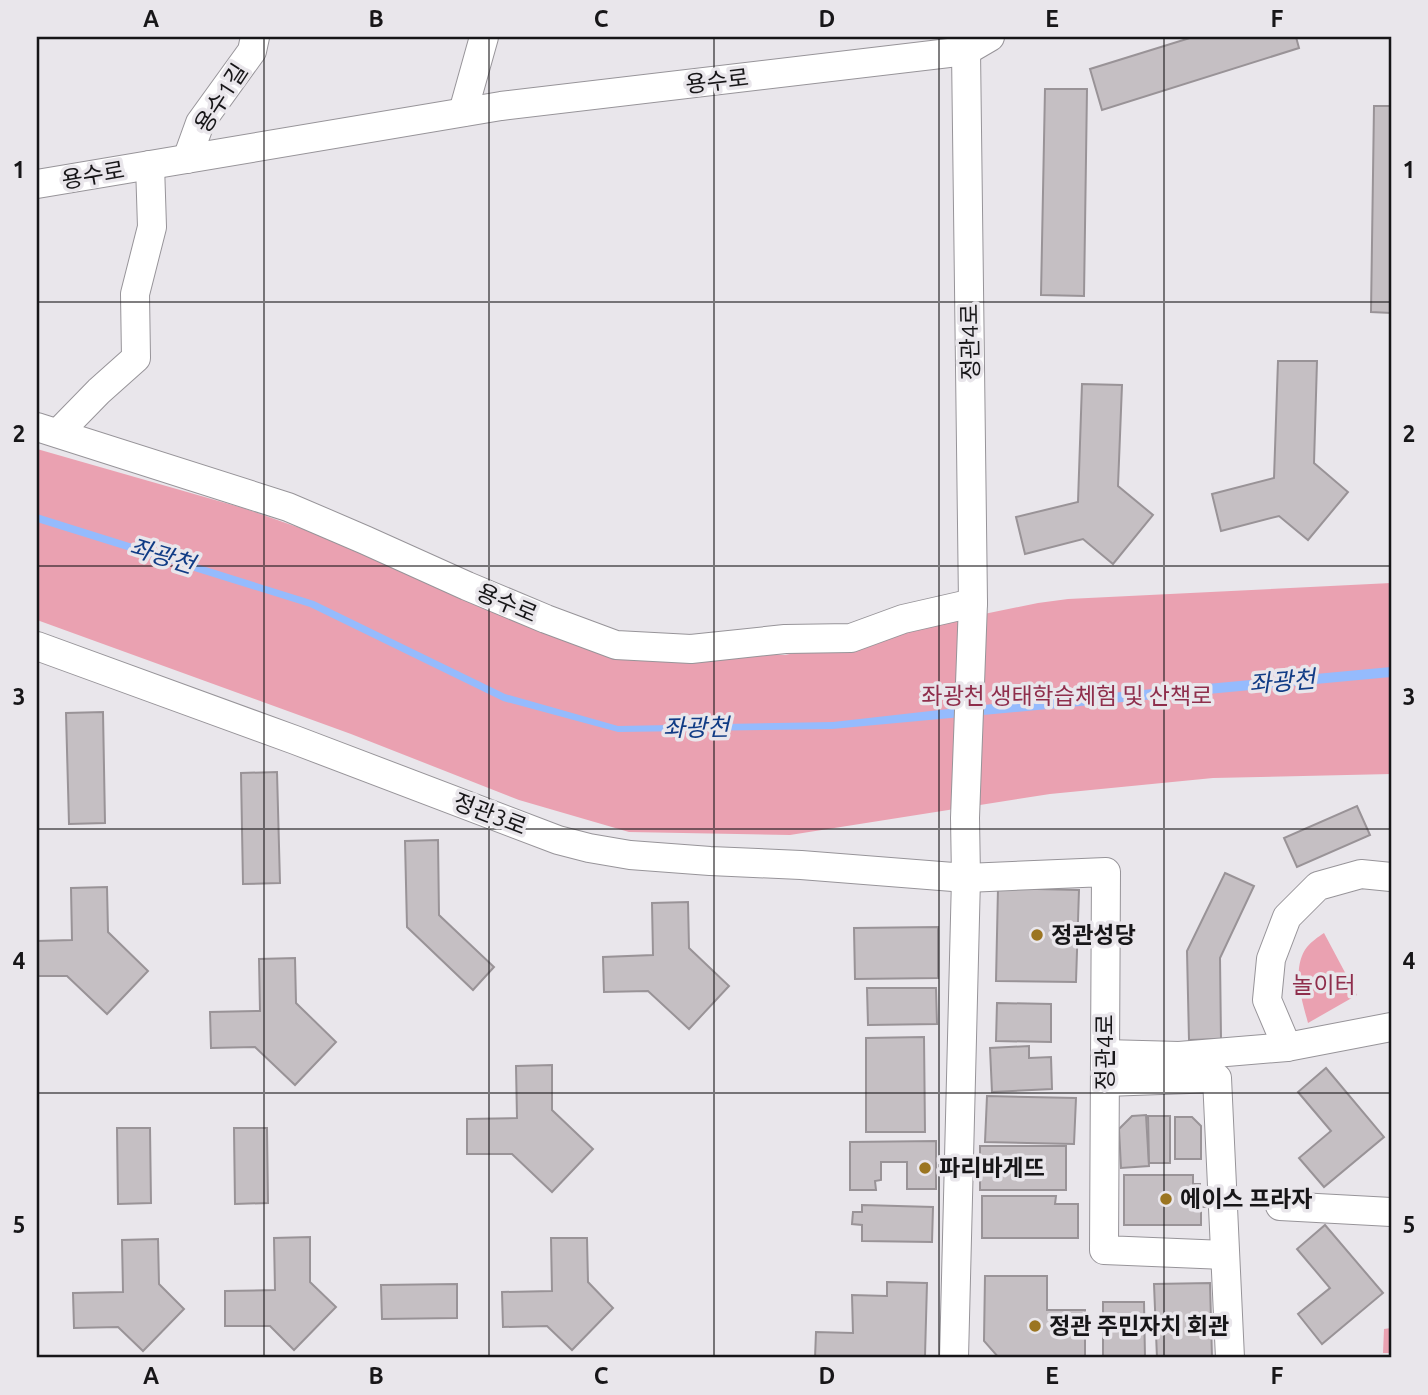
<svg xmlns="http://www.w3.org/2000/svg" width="1428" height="1395" font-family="Ubuntu,'Noto Sans KR',sans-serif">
	<rect width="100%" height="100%" fill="#e9e6eb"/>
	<g fill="#eaa1b1">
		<path d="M37 449 243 508 334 540 601 647 785 655 1038 603 1068 599 1391 583V774L1213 778 1050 794 790 835 629 832 519 800 351 734 37 620Z"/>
		<path d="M1324 933 1357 995 1308 1023C1302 1000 1291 968 1307 947 1311 942 1318 937 1324 933Z"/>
		<path d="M1391 1328V1353H1383L1384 1329Z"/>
	</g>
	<path fill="#95bbfd" d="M37 514 314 601 505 694 618 726 833 722 993 704 1391 667V677L832 729 618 732 503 701 310 607 37 522Z"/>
	<g fill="#c5bfc3" stroke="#999397" stroke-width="2">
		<path d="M1193 37H1296L1299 48 1102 110 1090 69Z"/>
		<path d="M1045 89H1087L1084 296 1041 295Z"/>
		<path d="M1374 106H1391V313L1371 312Z"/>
		<path d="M1278 361H1317L1314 463 1348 492 1308 540 1279 516 1221 531 1212 494 1274 478Z"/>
		<path d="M1082 384 1122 385 1118 486 1153 515 1113 564 1083 539 1025 554 1016 517 1078 502Z"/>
		<path d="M103 712 105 823 69 824 66 713Z"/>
		<path d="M277 772 280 883 243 884 241 773Z"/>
		<path d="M1357 806 1370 835 1297 867 1284 838Z"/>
		<path d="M438 840 439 915 494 967 473 990 407 927 405 841Z"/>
		<path d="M1225 873 1254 886 1220 958 1221 1039 1189 1040 1187 951Z"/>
		<path d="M107 887 108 932 148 971 107 1014 67 976H37V941L72 940 71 888Z"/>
		<path d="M998 888 1079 890 1076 982 996 981Z"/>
		<path d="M688 902 689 948 729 986 689 1029 648 991 604 992 603 957 653 955 652 903Z"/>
		<path d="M938 927V978L855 979 854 928Z"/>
		<path d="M295 958 296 1003 336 1042 295 1085 255 1047 211 1048 210 1012 260 1011 259 959Z"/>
		<path d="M867 988H936L937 1024 868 1025Z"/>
		<path d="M997 1003 1051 1004V1042L996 1041Z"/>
		<path d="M924 1037 925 1132H866V1038Z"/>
		<path d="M1029 1046V1058L1051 1057 1052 1089 992 1092 990 1048Z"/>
		<path d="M552 1065V1110L593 1149 552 1192 512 1154H467V1119L517 1118 516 1066Z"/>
		<path d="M1326 1068 1384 1137 1324 1187 1299 1158 1331 1131 1298 1092Z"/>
		<path d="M987 1096 1076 1098 1074 1144 985 1142Z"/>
		<path d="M1146 1115 1149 1166 1121 1168 1119 1129 1132 1116Z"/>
		<path d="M1148 1116H1170V1163H1149Z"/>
		<path d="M1175 1117H1192L1201 1126V1159H1175Z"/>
		<path d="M117 1128H150L151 1203 118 1204Z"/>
		<path d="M234 1128H267L268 1203 235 1204Z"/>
		<path d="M936 1141V1189H907V1162H881V1180L875 1181 876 1190H850V1142Z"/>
		<rect x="980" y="1146" width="86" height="44"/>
		<path d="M1124 1175H1193V1184H1200V1191H1207V1207H1201V1225H1124Z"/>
		<path d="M982 1196H1056L1055 1204H1078V1238H982Z"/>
		<path d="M862 1205 933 1207 932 1242 862 1241V1225L852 1224 853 1212H862Z"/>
		<path d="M1325 1225 1383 1293 1322 1344 1298 1314 1330 1288 1297 1249Z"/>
		<path d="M310 1237V1282L336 1307 294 1350 270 1326H225V1291L275 1290 274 1238Z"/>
		<path d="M551 1238H587L588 1282 613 1308 572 1350 547 1326 503 1327 502 1292 552 1291Z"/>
		<path d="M158 1239 159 1284 184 1309 143 1351 118 1327 74 1328 73 1293 123 1292 122 1240Z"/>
		<path d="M985 1276H1047V1310H1085V1358H999L984 1341Z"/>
		<path d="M887 1282 927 1283 925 1356 923 1358H815L816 1332 853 1333 852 1295 887 1296Z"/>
		<path d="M1210 1283 1212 1358H1157L1154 1284Z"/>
		<path d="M457 1284V1318L382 1319 381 1285Z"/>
		<path d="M1103 1302H1144L1145 1358H1103Z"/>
	</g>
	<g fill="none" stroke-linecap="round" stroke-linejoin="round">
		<g stroke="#979499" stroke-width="30">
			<g id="minor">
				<path d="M463 112 484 37"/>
				<path d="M187 159 200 123 252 51 255 37"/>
				<path d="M37 184 501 106 966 51 990 37"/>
				<path d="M37 427 288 507 365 540 467 586 546 619 616 645 691 649 785 639 851 638 903 619 973 603"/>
				<path d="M58 433 99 391 136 358 135 294 152 227 150 165"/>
				<path d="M37 646 295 740 558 840 589 848 630 855 710 861 801 865 966 878 1106 872 1104 1250 1225 1255"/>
				<path d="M1287 1047 1267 1000 1271 959 1287 917 1318 886 1361 874 1391 877"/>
				<path d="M1105 1054 1179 1056 1287 1047 1391 1027"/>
				<path d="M1105 1082 1217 1078 1230 1358"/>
				<path d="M1280 1206 1391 1212"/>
				<path d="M954 1358 966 878 965 818 973 603 966 51"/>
			</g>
		</g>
		<use href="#minor" stroke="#fff" stroke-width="28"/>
	</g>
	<path fill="none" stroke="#171618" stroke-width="2" stroke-opacity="0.55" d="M264 37V1358M489 37V1358M714 37V1358M939 37V1358M1164 37V1358M37 302H1391M37 566H1391M37 829H1391M37 1093H1391"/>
	<g fill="#9b7521" stroke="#e9e6eb" stroke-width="2.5">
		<circle cx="1037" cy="935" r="7"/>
		<circle cx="925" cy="1168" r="7"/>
		<circle cx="1166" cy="1199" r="7"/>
		<circle cx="1035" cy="1326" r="7"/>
	</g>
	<g text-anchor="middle" stroke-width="7" stroke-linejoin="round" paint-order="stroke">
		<g font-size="23" fill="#171618" stroke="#e9e6eb">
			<text transform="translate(717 81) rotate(-7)" y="8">용수로</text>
			<text transform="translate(221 98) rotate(-57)" y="8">용수1길</text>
			<text transform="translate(93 175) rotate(-10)" y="8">용수로</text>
			<text transform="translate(970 342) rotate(-91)" y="8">정관4로</text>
			<text transform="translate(507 603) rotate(23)" y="8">용수로</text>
			<text transform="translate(490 814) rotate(21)" y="8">정관3로</text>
			<text transform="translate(1105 1052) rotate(-90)" y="8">정관4로</text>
		</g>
		<g font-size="23" fill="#8f2e4c" stroke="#e9e6eb">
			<text x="1067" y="704">좌광천 생태학습체험 및 산책로</text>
			<text x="1324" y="993">놀이터</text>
		</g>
		<g font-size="23" font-weight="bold" fill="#171618" stroke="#e9e6eb" text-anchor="start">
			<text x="1051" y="943">정관성당</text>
			<text x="939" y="1176">파리바게뜨</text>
			<text x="1180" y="1207">에이스 프라자</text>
			<text x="1049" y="1334">정관 주민자치 회관</text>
		</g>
		<g font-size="24" font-style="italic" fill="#103b85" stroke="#e9e6eb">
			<text transform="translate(162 556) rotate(17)" y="8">좌광천</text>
			<text transform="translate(1282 682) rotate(-5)" y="8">좌광천</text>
			<text transform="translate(696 728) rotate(-1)" y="8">좌광천</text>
		</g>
	</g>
	<rect width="1428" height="1395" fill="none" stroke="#e9e6eb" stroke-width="77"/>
	<rect x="38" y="38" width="1352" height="1318" fill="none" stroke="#171618" stroke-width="2.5"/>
	<g font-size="23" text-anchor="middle" font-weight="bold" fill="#171618">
		<text x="151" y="27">A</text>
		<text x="376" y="27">B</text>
		<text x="601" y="27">C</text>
		<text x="827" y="27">D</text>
		<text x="1052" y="27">E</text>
		<text x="1277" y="27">F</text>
		<text x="19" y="178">1</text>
		<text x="1409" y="178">1</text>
		<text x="19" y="442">2</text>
		<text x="1409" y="442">2</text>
		<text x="19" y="705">3</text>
		<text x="1409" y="705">3</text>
		<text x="19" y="969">4</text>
		<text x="1409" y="969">4</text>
		<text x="19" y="1233">5</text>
		<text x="1409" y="1233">5</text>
		<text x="151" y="1384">A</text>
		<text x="376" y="1384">B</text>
		<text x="601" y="1384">C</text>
		<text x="827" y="1384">D</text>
		<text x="1052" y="1384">E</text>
		<text x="1277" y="1384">F</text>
	</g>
</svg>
